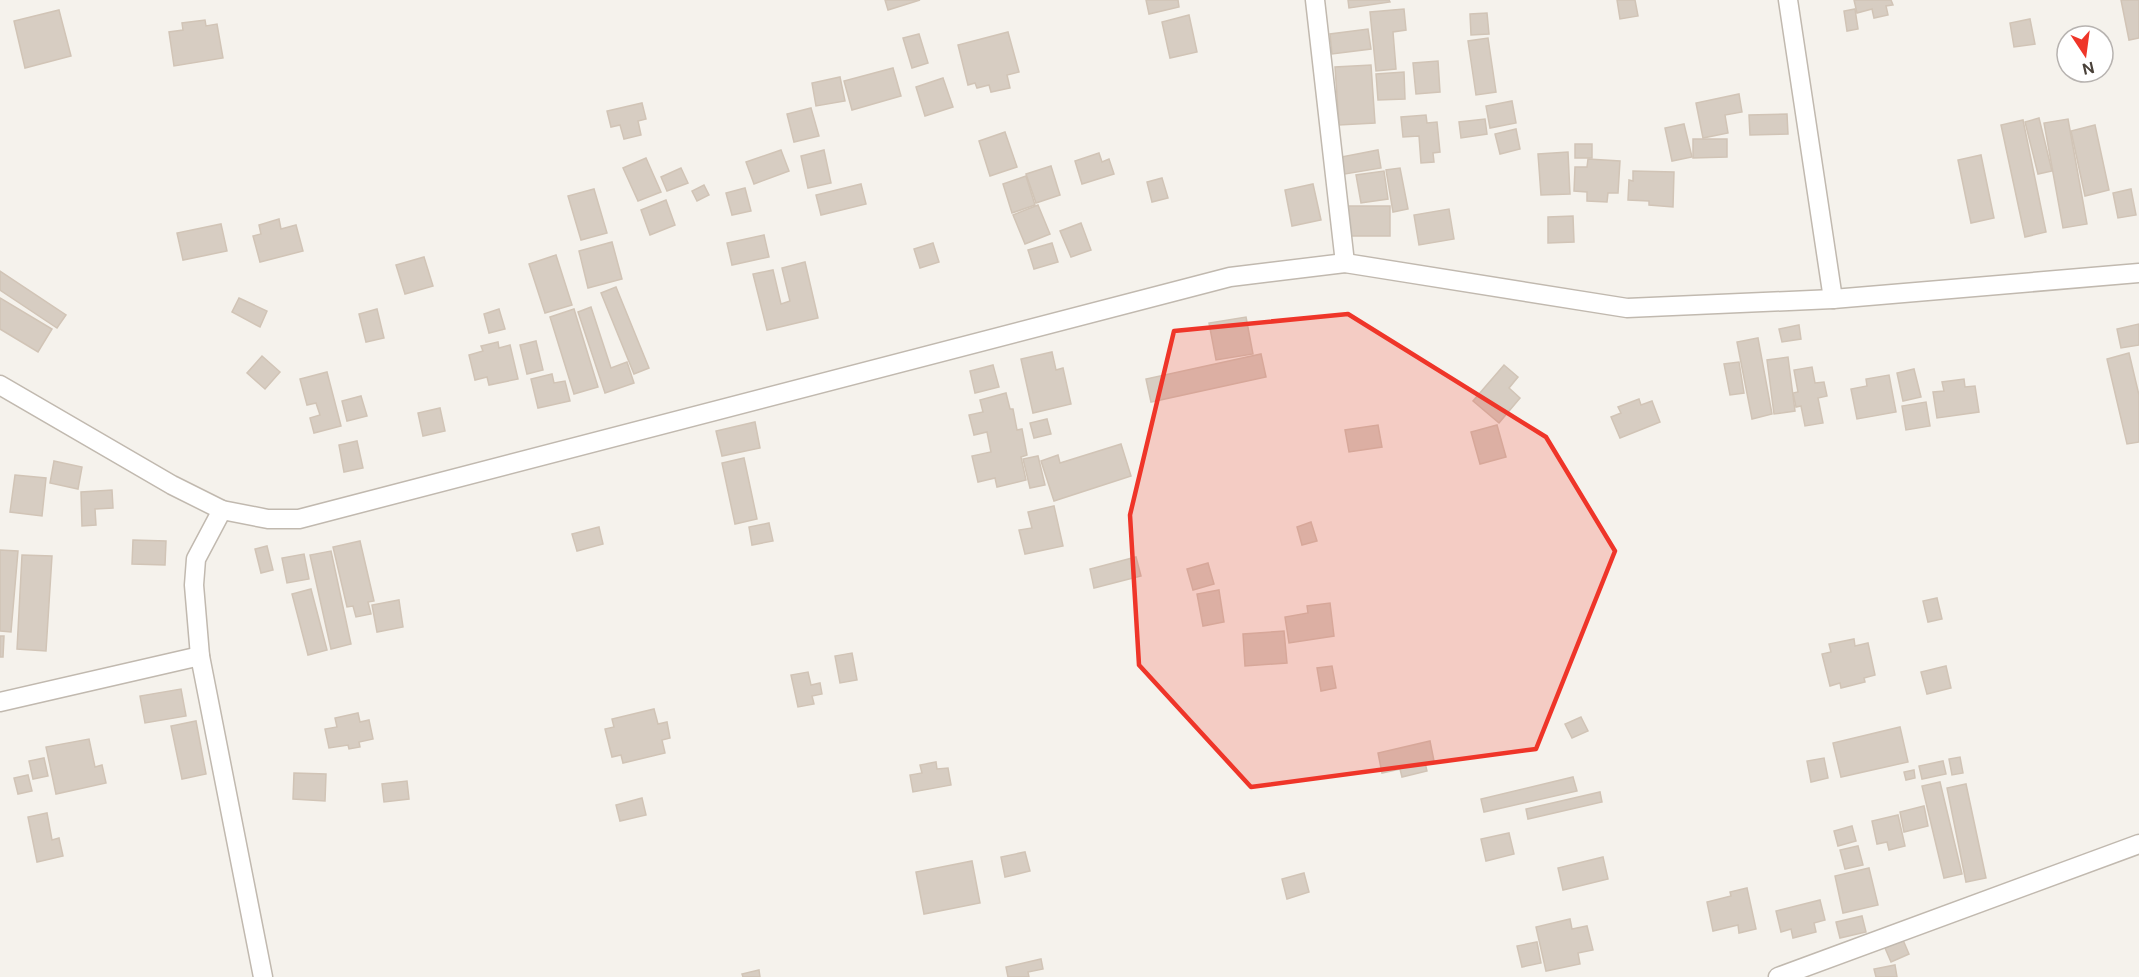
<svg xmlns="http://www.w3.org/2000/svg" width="2139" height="977" font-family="'DM Sans',sans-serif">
	<rect width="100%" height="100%" fill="#f5f2ec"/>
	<g fill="#d7cdc2" stroke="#d1c4b6" stroke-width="1.5">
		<path d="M885 0H920L888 10Z"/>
		<path d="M1146 0H1178L1179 7 1149 14Z"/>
		<path d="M1348 0H1389L1390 2 1349 8Z"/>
		<path d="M1617 0H1635L1638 16 1620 19Z"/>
		<path d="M1854 0H1891L1893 5 1886 6 1888 15 1874 18 1872 9 1857 13Z"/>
		<path d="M2121 0H2139V38L2129 40Z"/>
		<path d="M1404 9 1406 30 1393 32 1396 69 1376 71 1370 12Z"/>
		<path d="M1855 9 1858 29 1847 31 1844 11Z"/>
		<path d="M59 10 71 56 25 68 14 21Z"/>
		<path d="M1487 13 1489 34 1471 35 1470 14Z"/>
		<path d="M1189 15 1197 52 1170 58 1162 22Z"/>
		<path d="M2030 19 2035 44 2014 47 2010 23Z"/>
		<path d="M205 20 206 26 217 24 223 58 174 66 169 32 183 30 182 23Z"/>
		<path d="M1368 29 1371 49 1332 54 1330 34Z"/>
		<path d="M1008 32 1019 72 1007 75 1010 88 991 92 989 85 977 88 975 83 968 85 958 45Z"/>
		<path d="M919 34 928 63 912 68 903 38Z"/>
		<path d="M1488 38 1496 92 1476 95 1468 41Z"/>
		<path d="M1438 61 1440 92 1416 94 1413 63Z"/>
		<path d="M1371 65 1375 123 1339 125 1335 67Z"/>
		<path d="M893 68 901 96 852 110 844 81Z"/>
		<path d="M1404 72 1405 99 1378 100 1376 74Z"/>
		<path d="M840 77 845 101 816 106 812 83Z"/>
		<path d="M943 78 953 107 925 116 916 87Z"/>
		<path d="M1739 94 1742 112 1725 115 1728 133 1703 138 1696 103Z"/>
		<path d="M1512 101 1516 123 1490 128 1486 106Z"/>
		<path d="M642 103 646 119 638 121 641 135 624 139 620 125 611 127 607 111Z"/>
		<path d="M811 108 819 136 794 142 787 114Z"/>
		<path d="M1787 114 1788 134 1750 135 1749 115Z"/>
		<path d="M1426 115 1427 123 1437 122 1440 152 1433 153 1434 162 1421 163 1419 136 1403 137 1401 117Z"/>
		<path d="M2039 118 2052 171 2038 174 2025 122Z"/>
		<path d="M1485 119 1487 134 1461 138 1459 122Z"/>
		<path d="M2068 119 2087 224 2063 228 2044 123Z"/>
		<path d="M2023 120 2046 232 2025 237 2001 125Z"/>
		<path d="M1684 124 1692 157 1672 161 1665 128Z"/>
		<path d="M2095 125 2109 190 2085 196 2071 131Z"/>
		<path d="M1516 129 1520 149 1500 154 1495 134Z"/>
		<path d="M1005 132 1017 167 990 176 979 141Z"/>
		<path d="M1693 139H1727V157L1693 158Z"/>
		<rect x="1575" y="144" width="17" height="14"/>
		<path d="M781 150 789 171 754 184 746 162Z"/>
		<path d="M824 150 831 183 808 188 801 156Z"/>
		<path d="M1378 150 1381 168 1339 175 1336 158Z"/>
		<path d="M1568 152 1570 194 1541 195 1538 154Z"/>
		<path d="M1099 153 1102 162 1109 159 1114 174 1082 184 1075 161Z"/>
		<path d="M1981 155 1994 218 1971 223 1958 160Z"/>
		<path d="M646 158 661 192 638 201 623 168Z"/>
		<path d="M1588 159 1620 161 1618 193H1608L1607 202 1587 201V192L1574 191 1575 167H1587Z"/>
		<path d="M1051 166 1060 195 1036 203 1026 174Z"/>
		<path d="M681 168 688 183 667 191 661 177Z"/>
		<path d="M1400 168 1408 209 1393 212 1386 170Z"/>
		<path d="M1384 171 1388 199 1361 203 1356 175Z"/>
		<path d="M1633 171 1674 172 1673 207 1649 205V201L1628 200 1629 180 1633 181Z"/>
		<path d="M1026 176 1035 205 1012 213 1003 184Z"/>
		<path d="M1162 178 1168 198 1152 202 1147 182Z"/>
		<path d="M861 184 866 204 821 215 816 195Z"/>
		<path d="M1313 184 1321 220 1292 226 1285 190Z"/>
		<path d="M704 185 709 195 697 201 692 191Z"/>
		<path d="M745 188 751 211 732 215 726 193Z"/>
		<path d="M594 189 607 233 581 240 568 196Z"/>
		<path d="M2131 189 2136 215 2118 218 2113 193Z"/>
		<path d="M666 200 675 225 650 235 641 210Z"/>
		<path d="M1038 205 1050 234 1025 244 1013 215Z"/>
		<path d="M1348 206H1390V236H1347Z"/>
		<path d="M1449 209 1454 239 1419 245 1414 215Z"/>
		<path d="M1573 216 1574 242 1548 243V217Z"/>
		<path d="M279 219 281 229 296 225 303 251 260 262 253 236 261 234 259 225Z"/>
		<path d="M1081 223 1091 250 1071 257 1060 231Z"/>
		<path d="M221 224 227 251 183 260 177 233Z"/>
		<path d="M764 235 769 257 732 265 727 243Z"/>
		<path d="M612 242 622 279 588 288 579 251Z"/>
		<path d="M933 243 939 262 920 268 914 249Z"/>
		<path d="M1052 243 1058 262 1034 269 1028 250Z"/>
		<path d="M556 255 572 305 545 313 529 264Z"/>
		<path d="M424 257 433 286 405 294 396 265Z"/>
		<path d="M805 262 818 318 767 330 753 274 773 270 781 304 790 301 782 268Z"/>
		<path d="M0 271 66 315 57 328 0 290Z"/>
		<path d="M616 287 649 368 634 374 601 293Z"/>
		<path d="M0 298 52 329 38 352 0 329Z"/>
		<path d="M239 298 267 311 260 327 232 312Z"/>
		<path d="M591 307 611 368 627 362 634 383 605 393 578 312Z"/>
		<path d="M377 309 384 338 366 342 359 314Z"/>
		<path d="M499 309 505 329 489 333 484 314Z"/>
		<path d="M574 309 598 387 574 394 550 317Z"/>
		<path d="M1246 317 1253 354 1216 360 1209 323Z"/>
		<path d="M2139 324V345L2121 348 2117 329Z"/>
		<path d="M1799 325 1801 339 1782 342 1779 329Z"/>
		<path d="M1758 338 1772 414 1752 419 1737 342Z"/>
		<path d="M536 341 543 370 527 374 520 345Z"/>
		<path d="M498 342 499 348 510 345 518 379 489 385 487 377 475 380 469 355 483 351 481 346Z"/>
		<path d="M1052 352 1056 370 1063 368 1071 404 1033 413 1021 359Z"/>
		<path d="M2129 353 2139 395V442L2127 444 2107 359Z"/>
		<path d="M1261 354 1266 377 1151 402 1146 379Z"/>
		<path d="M262 356 280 372 265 389 247 373Z"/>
		<path d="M1788 357 1795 411 1774 414 1767 360Z"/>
		<path d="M1739 362 1744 393 1730 395 1724 364Z"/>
		<path d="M993 365 999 387 975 393 970 371Z"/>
		<path d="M1504 365 1518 377 1509 388 1520 398 1499 423 1473 401Z"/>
		<path d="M1812 367 1815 383 1824 382 1827 396 1818 398 1823 423 1805 426 1801 406 1796 407 1793 393 1798 392 1794 370Z"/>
		<path d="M1914 369 1921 397 1903 401 1897 373Z"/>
		<path d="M327 372 341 426 314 433 310 418 320 415 316 403 307 405 300 379Z"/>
		<path d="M552 374 554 383 565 381 570 401 538 408 531 379Z"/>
		<path d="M1889 375 1896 412 1857 419 1851 389 1867 386 1866 379Z"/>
		<path d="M1964 379 1965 387 1975 386 1979 412 1937 418 1933 392 1944 391 1942 382Z"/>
		<path d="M1006 393 1010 409H1013L1017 430 1022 429 1027 455 1021 457 1026 480 997 487 995 478 978 482 972 456 991 452 987 432 974 435 969 415 983 412 980 400Z"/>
		<path d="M361 396 367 416 347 421 342 401Z"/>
		<path d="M1639 399 1641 405 1652 401 1660 422 1620 438 1611 417 1621 413 1618 407Z"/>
		<path d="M1926 402 1930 426 1906 430 1902 406Z"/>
		<path d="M440 408 445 431 423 436 418 413Z"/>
		<path d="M1047 419 1051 434 1034 438 1030 423Z"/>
		<path d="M755 422 760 448 722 456 716 431Z"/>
		<path d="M1378 425 1382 447 1349 452 1345 430Z"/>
		<path d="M1497 425 1506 457 1480 464 1471 432Z"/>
		<path d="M357 441 363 468 344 472 339 445Z"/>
		<path d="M1121 444 1131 476 1054 501 1041 461 1058 455 1060 463Z"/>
		<path d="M1038 456 1045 485 1030 488 1023 459Z"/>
		<path d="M744 458 757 519 735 524 722 463Z"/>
		<path d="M54 461 82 467 78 489 50 483Z"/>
		<path d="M15 475 46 478 42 516 10 512Z"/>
		<path d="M112 490 113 508 95 509 96 525 82 526 81 492Z"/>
		<path d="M1054 506 1063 546 1025 554 1019 530 1032 528 1028 512Z"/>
		<path d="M1311 522 1317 541 1302 545 1297 527Z"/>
		<path d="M769 523 773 541 752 545 749 527Z"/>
		<path d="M599 527 603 544 577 551 572 534Z"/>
		<path d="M133 540 166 541 165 565 132 564Z"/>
		<path d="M360 541 374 601 368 602 371 614 356 617 353 606 347 607 333 547Z"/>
		<path d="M267 546 273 570 261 573 255 549Z"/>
		<path d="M0 550 18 551 11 632 0 631Z"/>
		<path d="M331 551 351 644 331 649 310 555Z"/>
		<path d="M304 554 309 579 287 583 282 558Z"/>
		<path d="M22 555 52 556 46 651 17 649Z"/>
		<path d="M1136 557 1141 576 1094 588 1090 569Z"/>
		<path d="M1208 563 1214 584 1193 590 1187 569Z"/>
		<path d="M311 589 327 650 308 655 292 594Z"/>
		<path d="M1219 590 1224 622 1203 626 1197 594Z"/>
		<path d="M1937 598 1942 619 1928 622 1923 601Z"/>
		<path d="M399 600 403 627 377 632 372 605Z"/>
		<path d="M1330 603 1334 636 1289 643 1285 617 1308 613 1307 606Z"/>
		<path d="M1284 631 1287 663 1245 666 1243 634Z"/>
		<path d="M0 636H4L3 657H0Z"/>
		<path d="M1854 639 1855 646 1868 643 1875 675 1864 678 1865 682 1841 688 1840 683 1830 686 1822 654 1831 652 1829 644Z"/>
		<path d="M852 653 857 680 840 683 835 656Z"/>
		<path d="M1332 666 1336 688 1321 691 1317 668Z"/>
		<path d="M1946 666 1951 688 1927 694 1921 672Z"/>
		<path d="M808 672 811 685 820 683 822 694 812 696 814 704 798 707 791 675Z"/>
		<path d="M181 689 186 716 145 723 140 696Z"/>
		<path d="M654 709 658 724 667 722 670 738 662 740 665 753 623 763 621 755 612 757 605 729 614 727 612 719Z"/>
		<path d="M358 713 360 722 369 720 373 739 359 742 360 747 349 749 348 745 329 748 325 729 337 727 335 718Z"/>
		<path d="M1581 717 1588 731 1572 738 1565 724Z"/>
		<path d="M196 721 206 774 182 779 171 726Z"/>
		<path d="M1900 727 1908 762 1841 777 1833 743Z"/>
		<path d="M89 739 95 767 102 765 106 783 56 794 46 747Z"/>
		<path d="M1430 741 1434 761 1425 763 1427 771 1402 777 1400 769 1382 773 1378 753Z"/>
		<path d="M1960 757 1963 773 1952 775 1949 759Z"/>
		<path d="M44 758 48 776 33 779 29 761Z"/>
		<path d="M1824 758 1828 778 1811 782 1807 761Z"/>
		<path d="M1943 761 1946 774 1922 779 1919 766Z"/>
		<path d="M936 762 937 769 948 768 951 785 913 792 910 775 922 773 920 765Z"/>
		<path d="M1914 770 1915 778 1906 780 1904 772Z"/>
		<path d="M294 773 326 774 325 801 293 799Z"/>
		<path d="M28 775 32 791 18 794 14 778Z"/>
		<path d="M1573 777 1577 791 1484 812 1481 799Z"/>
		<path d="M407 781 409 799 384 802 382 784Z"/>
		<path d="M1940 782 1962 874 1944 878 1922 786Z"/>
		<path d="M1966 784 1986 878 1966 882 1947 788Z"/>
		<path d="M1600 792 1602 802 1528 819 1526 809Z"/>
		<path d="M642 798 646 815 620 821 616 805Z"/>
		<path d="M1924 806 1928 826 1904 832 1900 812Z"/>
		<path d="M47 813 52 840 59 838 63 856 37 862 28 817Z"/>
		<path d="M1898 815 1905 846 1889 850 1887 842 1877 844 1872 821Z"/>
		<path d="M1852 826 1856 841 1838 846 1834 831Z"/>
		<path d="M1509 833 1514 854 1486 861 1481 839Z"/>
		<path d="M1858 846 1863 865 1845 869 1840 850Z"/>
		<path d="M1025 852 1030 871 1005 877 1001 857Z"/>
		<path d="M1603 857 1608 879 1563 890 1558 868Z"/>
		<path d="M972 861 980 903 924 914 916 872Z"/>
		<path d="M1869 868 1878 905 1843 913 1835 876Z"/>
		<path d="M1304 873 1309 892 1287 899 1282 879Z"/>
		<path d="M1747 888 1756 929 1739 933 1738 925 1713 931 1707 902 1731 896 1730 892Z"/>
		<path d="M1820 900 1825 920 1814 923 1816 932 1793 938 1791 929 1781 932 1776 911Z"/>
		<path d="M1862 916 1866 932 1840 938 1836 922Z"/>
		<path d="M1570 919 1572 929 1587 926 1593 950 1578 953 1580 964 1546 971 1536 927Z"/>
		<path d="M1903 940 1909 954 1891 962 1885 948Z"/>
		<path d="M1537 942 1541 963 1522 967 1517 946Z"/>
		<path d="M1041 959 1043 969 1028 972 1029 977H1008L1006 967Z"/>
		<path d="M1895 965 1897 977H1876L1874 969Z"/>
		<path d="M759 970 760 977H743L742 974Z"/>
	</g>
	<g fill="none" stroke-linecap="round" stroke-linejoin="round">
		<g stroke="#c1b9af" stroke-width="21">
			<g id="minor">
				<path d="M1315 0 1345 263"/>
				<path d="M1788 0 1833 299"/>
				<path d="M0 385 172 485 222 510 268 519H299L1230 277 1345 263 1627 308 1833 299 2139 273"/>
				<path d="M222 510 196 559 194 585 200 656 263 977"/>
				<path d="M0 702 200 656"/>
				<path d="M1778 977 2139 844"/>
			</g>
		</g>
		<use href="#minor" stroke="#fff" stroke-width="18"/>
	</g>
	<path fill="#ef3529" fill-opacity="0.2" stroke="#ef3529" stroke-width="4.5" stroke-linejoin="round" d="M1348 314 1546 437 1615 551 1536 749 1251 787 1139 665 1130 515 1174 331Z"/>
	<g transform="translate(2085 54) rotate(167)"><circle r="28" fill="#ffffff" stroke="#b7b3b0" stroke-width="1.5"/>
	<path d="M0-4.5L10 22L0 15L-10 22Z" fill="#ef3529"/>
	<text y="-9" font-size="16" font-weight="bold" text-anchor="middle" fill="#4a423a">N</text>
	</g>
</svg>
